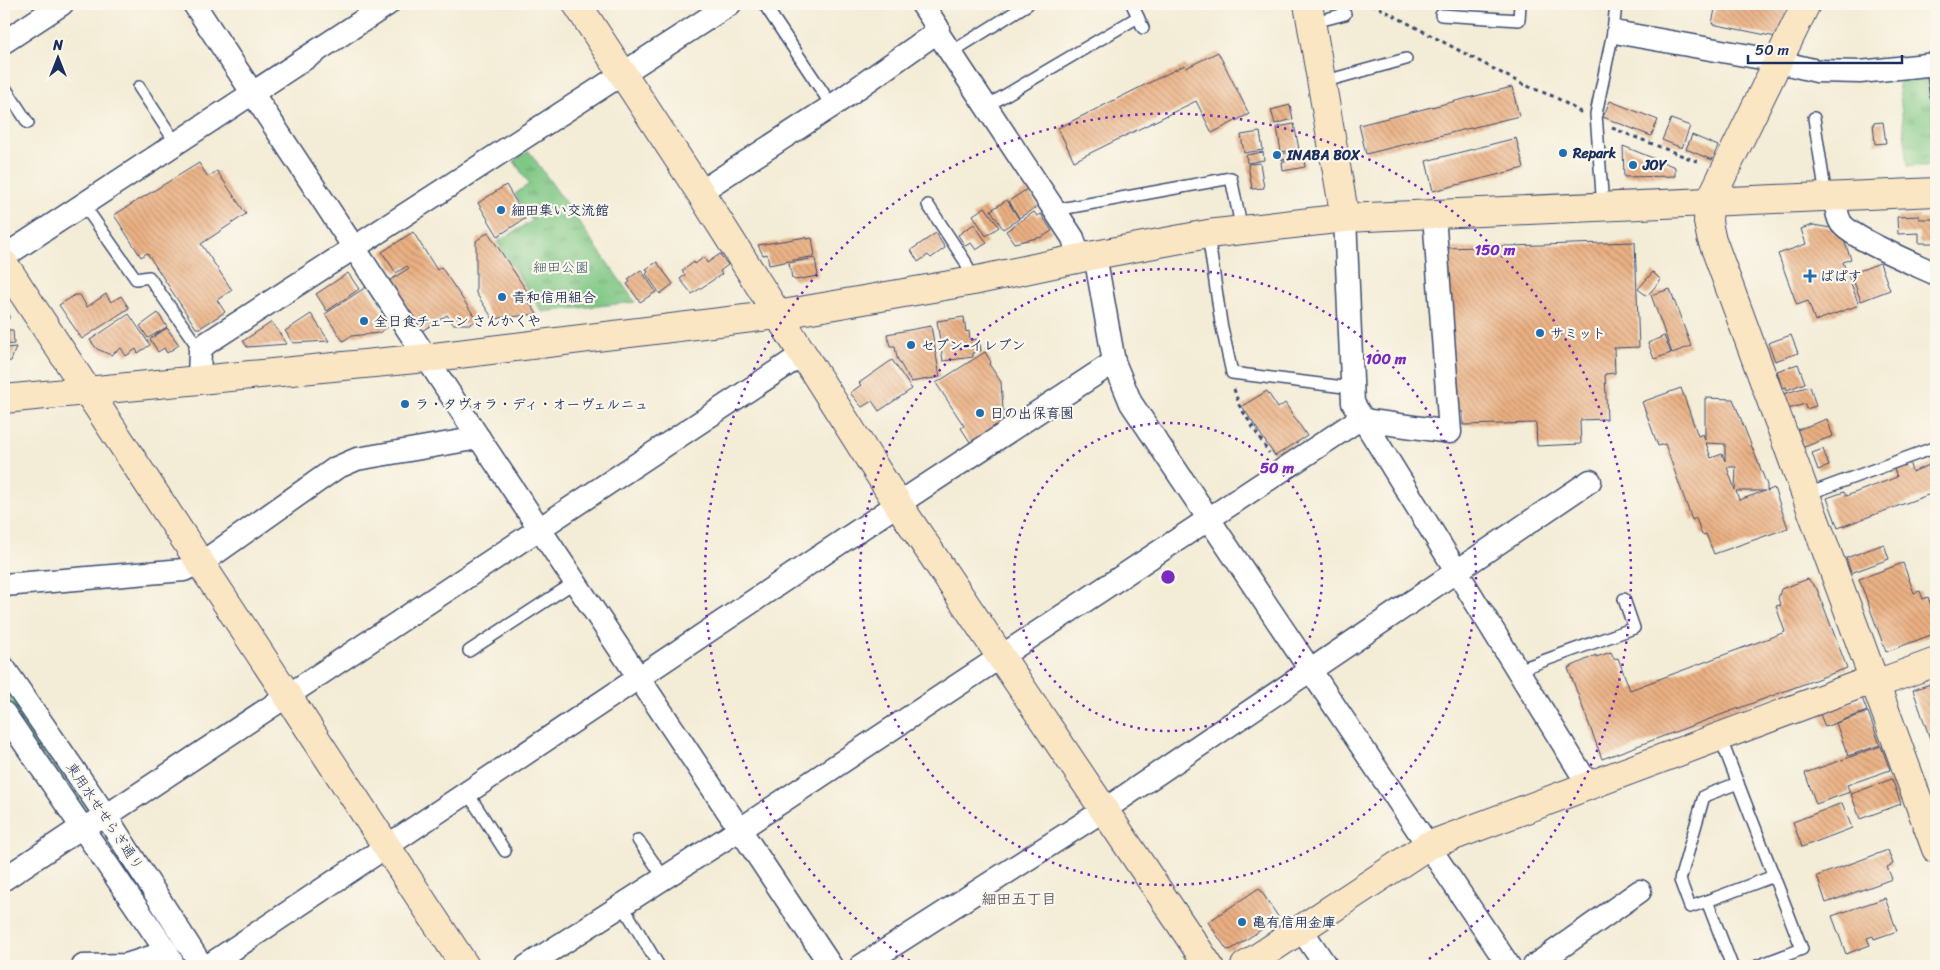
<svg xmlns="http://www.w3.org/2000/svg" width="1940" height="970" font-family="Sriracha,'Klee One',sans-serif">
	<defs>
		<pattern id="park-tufts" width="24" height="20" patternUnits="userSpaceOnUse" patternTransform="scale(1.25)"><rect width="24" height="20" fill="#7fc784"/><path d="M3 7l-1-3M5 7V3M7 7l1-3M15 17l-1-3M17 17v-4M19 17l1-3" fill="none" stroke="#67a26f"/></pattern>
		<pattern id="building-back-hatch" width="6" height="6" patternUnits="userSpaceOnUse" patternTransform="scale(1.25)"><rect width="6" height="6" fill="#ebb082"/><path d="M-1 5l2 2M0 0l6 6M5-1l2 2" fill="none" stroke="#be906e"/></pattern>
	</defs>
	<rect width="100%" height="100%" fill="#fbf7ec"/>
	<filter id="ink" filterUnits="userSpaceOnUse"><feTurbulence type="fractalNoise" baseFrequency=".02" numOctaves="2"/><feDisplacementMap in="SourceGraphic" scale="10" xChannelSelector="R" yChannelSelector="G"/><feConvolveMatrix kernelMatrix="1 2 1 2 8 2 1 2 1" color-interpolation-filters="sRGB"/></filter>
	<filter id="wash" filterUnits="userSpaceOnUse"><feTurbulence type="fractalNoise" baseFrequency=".0096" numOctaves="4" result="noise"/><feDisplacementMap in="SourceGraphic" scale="20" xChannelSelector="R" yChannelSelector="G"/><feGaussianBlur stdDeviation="1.12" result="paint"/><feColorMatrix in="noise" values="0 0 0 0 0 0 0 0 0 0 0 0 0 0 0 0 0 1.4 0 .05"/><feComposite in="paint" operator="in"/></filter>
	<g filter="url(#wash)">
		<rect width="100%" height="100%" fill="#f3ecd6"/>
		<g fill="url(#park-tufts)" stroke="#4d7b71">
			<path d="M1928 78 1936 146V166H1908L1898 80Z"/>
			<path d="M529 151 635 302 542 312 497 242 532 221 515 194 529 184 514 161Z"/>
			<path d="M4 672 104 816 83 826 4 709Z"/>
		</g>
		<g id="blocks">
			<g fill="url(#building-back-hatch)" fill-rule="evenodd">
				<path d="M1716 4H1789L1787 14 1776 37 1712 24Z"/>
				<path d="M1218 52 1249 114 1212 133 1196 101 1074 161 1058 128 1185 65 1186 68Z"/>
				<path d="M1512 87 1519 116 1366 154 1359 125Z"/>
				<path d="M1610 101 1658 120 1651 136 1603 117Z"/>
				<path d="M1290 105 1293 119 1275 124 1271 110Z"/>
				<path d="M1671 119 1690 126 1682 148 1662 140Z"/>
				<path d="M1883 122 1886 143 1875 144 1873 123Z"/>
				<path d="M1294 124 1299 149 1281 152 1277 127Z"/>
				<path d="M1260 132 1263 150 1244 153 1241 135Z"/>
				<path d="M1692 135 1718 146 1712 160 1686 149Z"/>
				<path d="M1516 138 1524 168 1433 191 1426 161Z"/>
				<path d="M1623 146 1675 167V176L1624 177Z"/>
				<path d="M1302 150 1303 157 1282 160 1281 154Z"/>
				<path d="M1263 152 1264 160 1247 163 1246 155Z"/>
				<path d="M1304 159 1305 167 1283 171 1282 162Z"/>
				<path d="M199 163 208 177 217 171 246 214 201 244 232 290 217 300 225 312 200 328H196L147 253 141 257 114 215Z"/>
				<path d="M1260 163 1264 188 1252 189 1248 164Z"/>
				<path d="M506 185 526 218 498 236 478 203Z"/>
				<path d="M1027 189 1038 206 1019 218 1009 201Z"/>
				<path d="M1007 200 1019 219 1003 229 991 210Z"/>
				<path d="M985 207 999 227 986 236 973 215Z"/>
				<path d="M1034 212 1037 216 1041 214 1052 231 1042 237 1014 243 1006 231Z"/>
				<path d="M1919 216V219H1936V243H1919V233L1898 234 1897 217Z"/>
				<path d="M974 224 987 243 976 250 971 243 965 246 958 235Z"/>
				<path d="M1813 225 1831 228 1833 233 1840 230 1851 259 1843 262 1859 305 1815 321 1808 301 1797 305 1778 254 1806 244 1801 229Z"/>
				<path d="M413 232 437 270 441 267 477 320 471 324H453L447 315 422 331 389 281 409 268 407 266 396 273 382 252Z"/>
				<path d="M488 232 530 296 526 298 537 314 493 319 476 293V241Z"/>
				<path d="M936 233 945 248 931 258 928 255 918 262 911 250Z"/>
				<path d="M806 237 807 239 812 238 815 256 769 265 767 254 763 255 758 245Z"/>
				<path d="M1635 242 1639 347 1614 348 1615 373 1605 374 1607 419 1580 420 1581 444 1537 446 1536 423 1463 425V412H1452L1447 248Z"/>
				<path d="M720 254 728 265 720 271 722 274 692 294 680 279 685 275 682 271 694 262 695 264 704 257 707 263Z"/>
				<path d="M815 258 818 276 795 280 792 278 789 263Z"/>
				<path d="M657 262 673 284 660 294 646 274 648 272 646 269Z"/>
				<path d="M1880 263 1890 290 1861 301 1851 274Z"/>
				<path d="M641 270 656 292 640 302 627 284 630 282 628 279Z"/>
				<path d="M1653 272 1661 280 1647 296 1638 289Z"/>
				<path d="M348 273 359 289 327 311 316 294Z"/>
				<path d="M366 287 391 325 379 333 351 336 343 341 325 314Z"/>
				<path d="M1670 289 1691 346 1672 353 1651 295Z"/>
				<path d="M106 294 111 302 121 296 129 308 82 339 59 305 75 295H80L87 307Z"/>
				<path d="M8 297 9 319H4V298Z"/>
				<path d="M158 313 167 327 148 338 140 326Z"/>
				<path d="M129 314 150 345 138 353 136 349 126 356 121 348 111 355 97 349 90 340Z"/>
				<path d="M311 314 329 341 293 343 285 331Z"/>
				<path d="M964 317 966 332 969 331 970 340 979 339 981 351 972 353 973 357 943 361 937 321Z"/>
				<path d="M272 322 287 344 247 347 243 341Z"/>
				<path d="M4 323H7L8 330H13L14 344 4 345Z"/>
				<path d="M931 326 940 377 911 382 897 358 895 346H890L887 334Z"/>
				<path d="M167 328 179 345 167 353 164 348 158 352 150 339Z"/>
				<path d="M1791 335 1798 353 1775 361 1768 343Z"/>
				<path d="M1664 336 1671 353 1654 359 1648 343Z"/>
				<path d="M16 347 11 361 4 362V348Z"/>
				<path d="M985 352 991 362 989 364 1001 382 1003 409 1010 420 972 445 961 428 964 426 936 383Z"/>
				<path d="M892 360 912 389 879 411 872 401 862 407 850 393 861 385 859 383Z"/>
				<path d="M1798 364 1805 383 1787 390 1786 387 1782 388 1777 371Z"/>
				<path d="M1810 386 1816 406 1806 409 1805 404 1788 409 1783 394Z"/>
				<path d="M1681 388 1698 436 1703 434 1705 440V398L1733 399 1767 485V491L1774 488 1788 528 1714 554 1706 534 1702 535 1696 518 1692 520 1665 444 1658 446 1642 402ZM1706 443 1725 444V461L1722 454 1711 458ZM1727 467H1736L1735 490ZM1736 491H1765L1739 500Z"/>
				<path d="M1267 391 1278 408 1285 403 1307 436 1275 456 1242 406Z"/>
				<path d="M1827 419 1833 436 1804 447 1797 430Z"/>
				<path d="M1823 449 1829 466 1818 470 1812 453Z"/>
				<path d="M1936 457V492L1838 528 1827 498 1844 492 1846 496 1897 477 1893 466 1909 461 1912 472 1932 464 1930 459Z"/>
				<path d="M1884 544 1889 559 1851 573 1846 558Z"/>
				<path d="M1903 563 1914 593 1920 591 1923 599 1928 597 1936 619V633L1886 652 1859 579Z"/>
				<path d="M1808 579 1817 589 1847 668 1602 759 1568 668 1596 655V657L1611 652 1614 659 1618 658 1630 690 1785 632 1776 606 1781 605 1778 599 1781 589Z"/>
				<path d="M1936 682V756L1913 690Z"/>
				<path d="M1862 698 1867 711 1825 727 1820 714Z"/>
				<path d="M1868 712 1880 745 1848 756 1836 723Z"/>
				<path d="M1881 746 1890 770 1847 785 1850 792 1816 804 1805 773Z"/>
				<path d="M1892 779 1901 804 1860 819 1851 794Z"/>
				<path d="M1842 803 1852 828 1802 847 1793 822Z"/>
				<path d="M1888 850 1893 864 1887 867 1892 879 1826 903 1817 876Z"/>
				<path d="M1259 888 1279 918 1232 949 1227 950 1208 922Z"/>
				<path d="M1885 898 1897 931 1874 939 1873 936 1867 938 1870 945 1846 954 1832 916Z"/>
			</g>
		</g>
	</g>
	<g filter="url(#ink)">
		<use href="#blocks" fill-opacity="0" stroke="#3b4b70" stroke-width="1"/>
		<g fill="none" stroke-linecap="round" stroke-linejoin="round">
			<g stroke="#3b4b70" stroke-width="14">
				<g id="lane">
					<path d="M764 4 832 106"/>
					<path d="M1132 4 1143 28"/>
					<path d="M1441 15 1519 20 1520 4"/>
					<path d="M1311 23 1345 14"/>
					<path d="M1613 32 1616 4"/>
					<path d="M950 53 1028 4"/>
					<path d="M1932 65 1936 95"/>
					<path d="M1322 82 1406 59"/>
					<path d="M4 86 28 123"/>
					<path d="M139 87 176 143"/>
					<path d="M987 106 1138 17"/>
					<path d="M1814 118 1826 197"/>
					<path d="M83 204 136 279 149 277 200 350"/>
					<path d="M928 205 965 261 973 281"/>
					<path d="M1603 207 1596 114 1613 32 1620 33"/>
					<path d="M1055 210 1231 178 1242 230"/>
					<path d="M1208 234 1221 323 1232 373 1352 388"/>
					<path d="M1805 495 1936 447"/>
					<path d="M469 651 575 582"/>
					<path d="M1518 670 1634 628 1624 599"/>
					<path d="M1720 737 1802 949 1757 966"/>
					<path d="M467 792 505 851"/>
					<path d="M638 840 665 879"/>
					<path d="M1707 901 1774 876"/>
					<path d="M623 906 659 966"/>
					<path d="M1732 966 1707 901 1690 907 1680 880 1704 796 1738 783"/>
				</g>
			</g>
			<g stroke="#3b4b70" stroke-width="25">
				<g id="street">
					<path d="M194 4 479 438 831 966"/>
					<path d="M922 4 938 28 937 32 1073 238 1079 258"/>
					<path d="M1620 33 1767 59 1817 71 1860 72 1936 64"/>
					<path d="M4 42 62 4"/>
					<path d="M700 192 832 106 937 32"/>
					<path d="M1835 197C1836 205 1836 215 1841 223 1851 238 1917 265 1936 274"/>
					<path d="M1345 218 1353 403 1589 786"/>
					<path d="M4 254 14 250 388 4"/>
					<path d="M1095 255 1114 362 1131 403 1509 966"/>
					<path d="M199 379 200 350 207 343 730 4"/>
					<path d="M4 585 184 570 210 557 336 468 357 459 479 438"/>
					<path d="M4 668 106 816 202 966"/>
					<path d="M4 713 167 952 174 966"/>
					<path d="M4 879 73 833 106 816 803 354"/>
					<path d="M1301 929 1326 966"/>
					<path d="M83 966 126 965 167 952"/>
					<path d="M208 966 898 504 1114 362"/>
					<path d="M527 966 739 830 1352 424 1363 420 1450 432 1434 215"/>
					<path d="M861 966 1104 810 1590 481"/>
					<path d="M1534 966 1640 891"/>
				</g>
			</g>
			<g stroke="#3b4b70" stroke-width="30">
				<g id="secondary">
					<path d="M577 4 700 192 898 504 1209 966"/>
					<path d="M1308 4 1345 218"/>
					<path d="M1806 4 1709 203 1708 222 1711 237 1936 849"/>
					<path d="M4 264 465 966"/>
					<path d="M4 399 426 358 777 315 973 281 1095 255 1208 234 1345 218 1936 192"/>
					<path d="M1245 966 1427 846 1858 685 1890 679 1936 662"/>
				</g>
			</g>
			<g stroke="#3b4b70" stroke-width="3" stroke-dasharray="4 4" stroke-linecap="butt">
				<path d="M1372 4 1522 84 1555 97 1582 113"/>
				<path d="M1612 128 1701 163"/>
				<path d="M1234 389 1239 405 1269 453"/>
			</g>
			<use href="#lane" stroke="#fff" stroke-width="11"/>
			<use href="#street" stroke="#fff" stroke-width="22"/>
			<use href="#secondary" stroke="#fbe6c4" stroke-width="28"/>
		</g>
	</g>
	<g fill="none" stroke="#7b2cbf" stroke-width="2.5" stroke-dasharray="2.5 5">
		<circle cx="1168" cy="577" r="154"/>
		<circle cx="1168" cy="577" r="308"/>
		<path d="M916 965A463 463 0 1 1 1420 965"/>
	</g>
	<g fill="#1f6fb2" stroke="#fbf7ec" stroke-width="2">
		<circle cx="1563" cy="153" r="5"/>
		<circle cx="1277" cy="155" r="5"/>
		<circle cx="1633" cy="165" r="5"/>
		<circle cx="501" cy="210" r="5"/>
		<path d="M1807.5 268.5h5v5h5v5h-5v5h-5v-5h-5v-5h5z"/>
		<circle cx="502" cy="297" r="5"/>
		<circle cx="364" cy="321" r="5"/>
		<circle cx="1540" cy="333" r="5"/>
		<circle cx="911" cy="345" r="5"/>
		<circle cx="405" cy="404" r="5"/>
		<circle cx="980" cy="413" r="5"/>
		<circle cx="1242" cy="922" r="5"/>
	</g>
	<g text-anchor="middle" stroke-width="4.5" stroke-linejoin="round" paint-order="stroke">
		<g font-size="14" font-weight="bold" fill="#1b2f5e" stroke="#fbf7ec" text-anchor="start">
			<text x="1573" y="158">Repark</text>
			<text x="1287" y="160">INABA BOX</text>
			<text x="1643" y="170">JOY</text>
			<text x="511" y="215">細田集い交流館</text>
			<text x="1820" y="281">ぱぱす</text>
			<text x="512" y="302">青和信用組合</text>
			<text x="374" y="326">全日食チェーン さんかくや</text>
			<text x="1550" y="338">サミット</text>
			<text x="921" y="350">セブン-イレブン</text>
			<text x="415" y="409">ラ・タヴォラ・ディ・オーヴェルニュ</text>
			<text x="990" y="418">日の出保育園</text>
			<text x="1252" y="927">亀有信用金庫</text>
		</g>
		<g font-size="14" fill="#395d69" stroke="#fbf7ec">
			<text x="561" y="272">細田公園</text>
		</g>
		<g font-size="14" fill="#1b2f5e" stroke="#fbf7ec">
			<text transform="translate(105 816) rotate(56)" y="5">東用水せせらぎ通り</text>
		</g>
		<g font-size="15" font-weight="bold" fill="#645c6b" stroke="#fbf7ec">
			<text x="1019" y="904">細田五丁目</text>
		</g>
	</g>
	<circle cx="1168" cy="577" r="8" fill="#7b2cbf" stroke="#fbf7ec" stroke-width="2.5"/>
	<g font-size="15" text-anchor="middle" font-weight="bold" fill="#7b2cbf" stroke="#fbf7ec" stroke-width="4.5" stroke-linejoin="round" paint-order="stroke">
		<text x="1495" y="255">150 m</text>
		<text x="1386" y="364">100 m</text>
		<text x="1277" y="473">50 m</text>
	</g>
	<rect width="1940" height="970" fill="none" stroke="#fbf7ec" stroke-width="20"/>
	<g transform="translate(58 58)" stroke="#fbf7ec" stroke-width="4" paint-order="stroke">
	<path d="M0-4L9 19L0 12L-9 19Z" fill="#1b2f5e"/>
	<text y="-8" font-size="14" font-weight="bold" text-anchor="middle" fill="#1b2f5e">N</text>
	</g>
	<path d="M1748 55v8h154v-8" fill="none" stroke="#1b2f5e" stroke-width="2.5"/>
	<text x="1755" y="55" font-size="15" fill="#1b2f5e" stroke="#fbf7ec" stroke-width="4" paint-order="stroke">50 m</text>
</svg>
